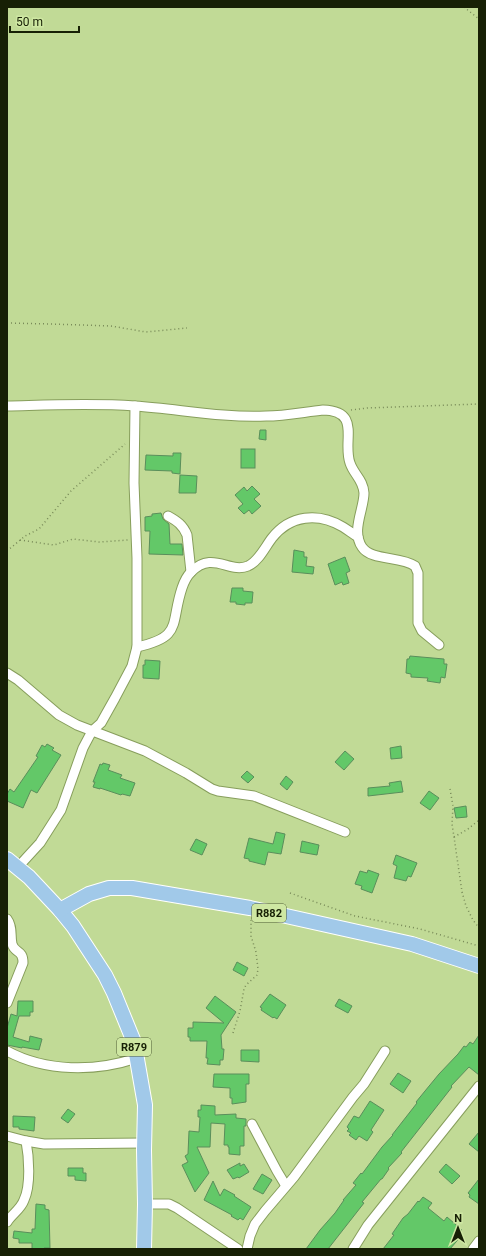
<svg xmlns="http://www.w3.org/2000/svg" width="486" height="1256" font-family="Roboto,sans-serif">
	<rect width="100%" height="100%" fill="#c1da96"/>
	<g fill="#63c868" stroke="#5a8e5b">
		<path d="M260 430H266V440L259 439Z"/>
		<rect x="241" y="449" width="14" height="19"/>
		<path d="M173 453H181L180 474 172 473V471L145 470 146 455 173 456Z"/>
		<path d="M180 475 197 476 196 493H179Z"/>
		<path d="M252 486 260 494 254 499 261 506 252 514 249 510 244 514 238 508 243 504 235 495 244 487 247 491Z"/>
		<path d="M161 513 163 519 169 524 170 544H182L183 555 149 554 150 531H145V517L152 516V514Z"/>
		<path d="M294 550 304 552V557H307L306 566 314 567 313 574 292 572Z"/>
		<path d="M345 557 350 571 346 573 349 583 343 585 342 582 335 585 328 564Z"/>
		<path d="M232 588H243V591L253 592 252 603H245V605L236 604V602H230Z"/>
		<path d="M410 656 444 659V664H447L445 678 441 677 440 683 427 681 428 678 411 677V674L406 673 407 659H409Z"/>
		<path d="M145 660 160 661 159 679 143 678V665H145Z"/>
		<path d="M47 744 54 748 52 750 61 755 37 793 31 790 23 808 7 801V794L10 789 14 792 38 757 36 756 42 745 45 747Z"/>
		<path d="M401 746 402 758 391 759 390 748Z"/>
		<path d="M345 751 354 759 344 770 335 762Z"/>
		<path d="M103 763 110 765 108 770 122 775 120 778 135 783 130 796 122 794 121 795 100 788V789L93 787 95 782H93L100 764 102 765Z"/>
		<path d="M247 771 254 777 248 783 241 777Z"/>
		<path d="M286 776 293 782 287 790 280 784Z"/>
		<path d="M401 781 403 792 368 796V788L390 786 389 783Z"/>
		<path d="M429 791 439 798 430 810 420 803Z"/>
		<path d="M466 806 467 817 456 818 454 808Z"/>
		<path d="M276 832 285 834 281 854 268 852 265 865 249 861V859L244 858 249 838 273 844Z"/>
		<path d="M196 839 207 844 202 855 190 850Z"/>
		<path d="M302 841 319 845 317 855 300 852Z"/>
		<path d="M396 855 417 863 411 877 408 876 406 881 394 878 397 866 393 864Z"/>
		<path d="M368 870 379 874 372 893 361 889 362 886 355 884 360 871 367 873Z"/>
		<path d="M237 962 248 968 244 976 233 970Z"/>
		<path d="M270 994 286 1005 277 1019 274 1017 273 1018 261 1010 262 1008 260 1007Z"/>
		<path d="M215 996 236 1012 221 1035 222 1049H224L223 1060H220V1065L207 1064 208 1058H206L207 1041H190V1037H188V1028H193V1022L224 1023 206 1008Z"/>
		<path d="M339 999 352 1006 348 1013 335 1006Z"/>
		<path d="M18 1001H33V1012H30V1016H19L13 1037 29 1042 30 1036 42 1039 39 1050 22 1047V1048L7 1045V1028L11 1014 17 1016Z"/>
		<path d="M479 1035V1075L469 1067 451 1086 452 1087 401 1152 402 1153 388 1168 389 1169 382 1179H381L362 1202 364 1203 328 1249H306L320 1230 335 1213 344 1200H343L356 1185 353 1183 361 1173 362 1174 382 1147 393 1135H392L417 1103 416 1102 425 1091 439 1074 458 1054 464 1046 466 1047 470 1042 473 1044Z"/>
		<path d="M241 1050H259V1062L241 1061Z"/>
		<path d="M398 1073 411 1081 403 1093 390 1084Z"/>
		<path d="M214 1074H249V1084H246V1102L232 1104V1098H230V1088L213 1087Z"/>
		<path d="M370 1101 384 1110 371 1130 373 1132 367 1141 359 1136 356 1140 349 1135 351 1133 347 1131 349 1129 347 1127 354 1116 359 1118Z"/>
		<path d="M201 1105 215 1106V1115L236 1114V1118L246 1119V1126H244V1146H240V1155L229 1154V1147H228V1145H224L225 1124 211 1123 210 1147H197L209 1173 195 1192 182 1165 188 1162 185 1156 188 1154 189 1131 199 1132 200 1117H198V1110H201Z"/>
		<path d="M68 1109 75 1114 68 1123 61 1118Z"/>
		<path d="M13 1116 35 1117 34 1131 19 1129V1127H13Z"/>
		<path d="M479 1132V1152L469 1144Z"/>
		<path d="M240 1163V1166L244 1164 249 1172 239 1178 238 1177 233 1179 227 1170Z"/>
		<path d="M446 1164 460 1176 452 1184 439 1172Z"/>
		<path d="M68 1168H83V1173H86V1181L75 1180V1176H68Z"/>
		<path d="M262 1174 272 1180 263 1194 253 1189Z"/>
		<path d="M479 1179V1204L469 1197 470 1195 468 1193Z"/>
		<path d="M213 1181 220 1196 224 1189 235 1195 234 1196 251 1207 243 1220 240 1218 238 1220 231 1216 232 1215 204 1200Z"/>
		<path d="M423 1197 432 1203 428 1208 444 1221 447 1217 462 1230 459 1233 462 1235 450 1249H383L394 1235 392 1234 403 1218 408 1214 418 1201 419 1202Z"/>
		<path d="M36 1204 45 1205V1209L49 1210 50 1248H44V1249H32V1243H19V1239L13 1238 14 1231 32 1233V1229H35Z"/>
	</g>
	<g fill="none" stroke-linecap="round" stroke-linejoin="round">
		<g stroke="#879e5c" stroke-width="11">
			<g id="minor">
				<path d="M7 406C50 405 92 403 135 406 179 409 222 418 266 416 285 416 304 412 323 410 362 411 342 441 350 463 354 475 363 479 364 493 364 509 351 531 362 547 371 561 401 556 415 566L418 573V623L422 631 439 645"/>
				<path d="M168 516C177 521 183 525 187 535L191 572"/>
				<path d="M137 647C183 637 170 624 182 588 184 582 186 577 191 572 213 550 229 574 248 566 259 561 265 547 272 538 290 515 318 512 343 527 348 530 353 534 358 537"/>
				<path d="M7 673 18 680 59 715 77 725 145 751 186 773 212 789 218 791 254 796 345 832"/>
				<path d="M18 867 40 843 61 810 83 748 92 731 101 723 115 698 132 666 137 647V558L134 483 135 406"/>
				<path d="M7 919C13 927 10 935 12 944 15 954 23 949 23 963L7 1003"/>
				<path d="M7 1051C46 1072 95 1072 137 1058"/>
				<path d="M252 1124 277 1171 286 1186"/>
				<path d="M7 1136 26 1141 44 1144 144 1143"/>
				<path d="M145 1204H169L177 1208 238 1249"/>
				<path d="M7 1222C12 1214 21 1209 24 1200 31 1185 29 1157 26 1141"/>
				<path d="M247 1249 250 1236 255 1224 265 1211 294 1177 353 1097 364 1084 385 1051"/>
				<path d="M353 1249 368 1225 479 1086"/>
				<path d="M473 1249 479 1241"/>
			</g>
		</g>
		<g stroke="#fff" stroke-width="16">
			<g id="primary">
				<path d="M7 859 29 877 60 910 73 926 105 975 114 993 134 1042 145 1105 144 1150 145 1204 144 1249"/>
				<path d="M60 910 89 894 109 888H132L250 908 412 944 479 966"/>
			</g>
		</g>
		<g stroke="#788a58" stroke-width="1.5" stroke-dasharray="1 3" stroke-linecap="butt">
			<path d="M464 7 479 19"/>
			<path d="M7 323 51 324 111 326 146 332 187 328"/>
			<path d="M351 410 367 408 479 404"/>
			<path d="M20 540 54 545 73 539 99 542 128 540"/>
			<path d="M7 551 25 536 39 529 71 491 125 444"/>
			<path d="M450 789 453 806 452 824 454 837 462 892 466 906 473 920 479 928"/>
			<path d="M454 837 468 829 479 820"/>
			<path d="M290 893 355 916 420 929 479 946"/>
			<path d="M233 1033 240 1011 244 989 246 985 257 975 258 969 256 952 251 936V920"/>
		</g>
		<use href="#minor" stroke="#fff" stroke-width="9"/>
		<use href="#primary" stroke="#a1c9e9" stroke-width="14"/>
	</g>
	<g text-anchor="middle" stroke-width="3" stroke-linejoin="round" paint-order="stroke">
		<g fill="#cee7a2" stroke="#4e5c34" stroke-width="1">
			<rect x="252" y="904" width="34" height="18" rx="3"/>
			<rect x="117" y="1038" width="34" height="18" rx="3"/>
		</g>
		<g font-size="11" font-weight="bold" fill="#172005">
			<text x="269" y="917">R882</text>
			<text x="134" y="1051">R879</text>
		</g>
	</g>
	<rect width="486" height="1256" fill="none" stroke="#172005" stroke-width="16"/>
	<g transform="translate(458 1228)" stroke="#cee7a2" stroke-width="3" paint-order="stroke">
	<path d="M0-3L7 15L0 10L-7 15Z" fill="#172005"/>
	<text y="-6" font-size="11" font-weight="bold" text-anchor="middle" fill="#172005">N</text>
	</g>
	<path d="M10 26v6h69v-6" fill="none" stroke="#172005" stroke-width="2"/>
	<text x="16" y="26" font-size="12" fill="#172005" stroke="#cee7a2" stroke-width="3" paint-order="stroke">50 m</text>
</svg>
